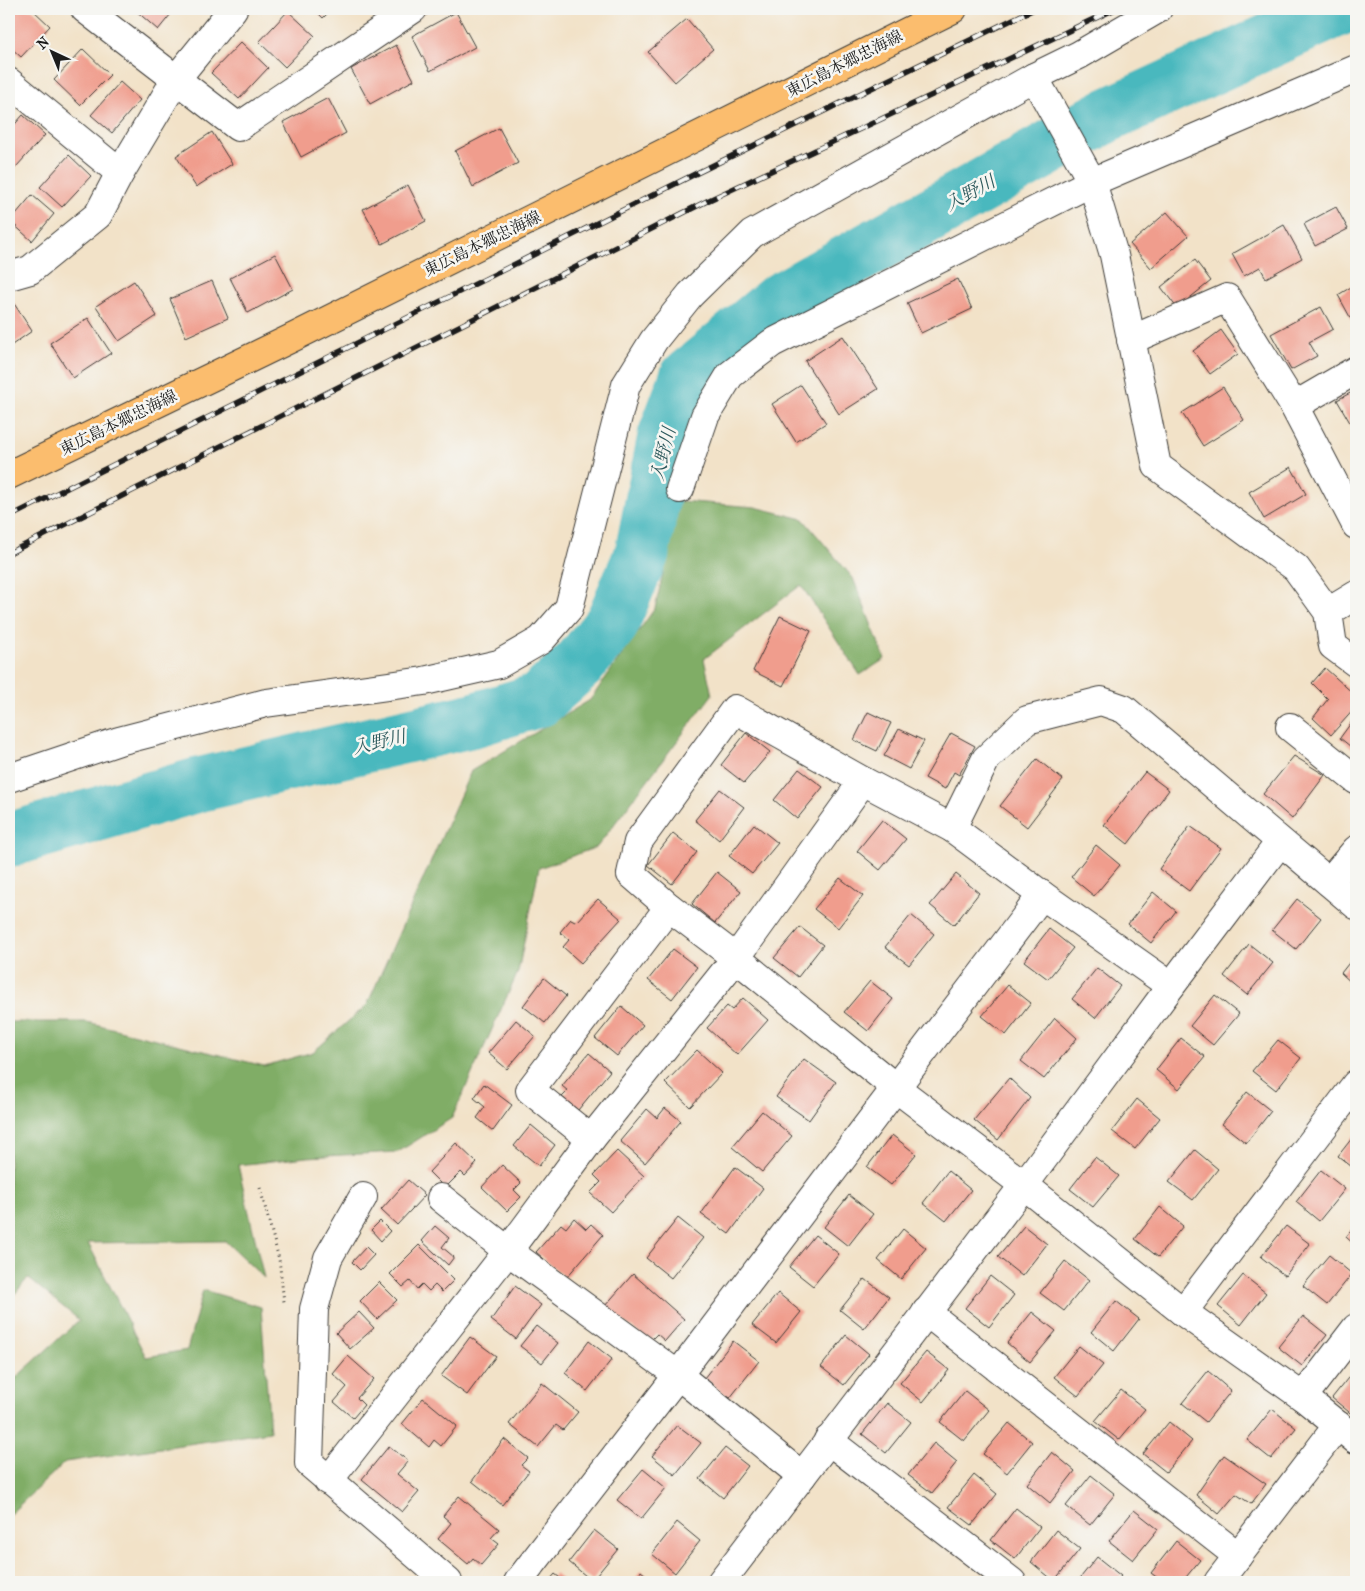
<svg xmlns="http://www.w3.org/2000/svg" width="1365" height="1591" font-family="'IM FELL French Canon','Noto Serif JP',serif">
	<rect width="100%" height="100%" fill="#f6f6f2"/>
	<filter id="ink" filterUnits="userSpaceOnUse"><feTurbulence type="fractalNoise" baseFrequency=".02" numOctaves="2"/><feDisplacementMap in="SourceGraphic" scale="10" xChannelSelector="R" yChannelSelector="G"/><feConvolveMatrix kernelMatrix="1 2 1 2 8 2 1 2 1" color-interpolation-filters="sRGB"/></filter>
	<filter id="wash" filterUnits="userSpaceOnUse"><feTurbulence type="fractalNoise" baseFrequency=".0096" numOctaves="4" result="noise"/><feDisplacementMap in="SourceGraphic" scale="20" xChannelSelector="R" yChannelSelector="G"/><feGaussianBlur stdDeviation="1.12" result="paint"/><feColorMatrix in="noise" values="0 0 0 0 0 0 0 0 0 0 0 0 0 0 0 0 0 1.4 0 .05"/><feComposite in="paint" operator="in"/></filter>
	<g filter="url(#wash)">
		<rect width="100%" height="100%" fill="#f2e2c8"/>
		<path fill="#80ad66" stroke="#4e6441" d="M680 501 755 507 803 519 853 578 885 659 860 675 801 585 704 659 712 695 597 847 539 868 518 972 452 1118 398 1152 307 1157 238 1165 264 1278 225 1241 88 1243 146 1357 187 1350 203 1290 261 1307 270 1432 65 1462 9 1515V1384L79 1320 28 1278 9 1301V1022H87L264 1066 313 1052 367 1005 471 771 590 700 655 608Z"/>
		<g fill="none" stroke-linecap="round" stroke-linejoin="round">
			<path stroke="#48b8be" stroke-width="55" d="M9 840 198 785 474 720 539 700 579 664 612 623 642 553 665 436 687 377 778 301 1104 117 1339 9"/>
		</g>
		<g id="blocks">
			<g fill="#f09d8d">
				<path d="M16 9H32L50 26 21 57 9 46V16Z"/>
				<path d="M134 9H175L158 30Z"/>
				<path d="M314 9H332L323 18Z"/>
				<path d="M288 11 315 36 285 67 259 42Z"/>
				<path d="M456 12 475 47 430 71 412 36Z"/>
				<path d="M687 19 713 49 675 82 648 52Z"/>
				<path d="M241 42 268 68 239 99 211 73Z"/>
				<path d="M396 45 414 80 370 104 351 69Z"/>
				<path d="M83 49 110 75 80 105 54 80Z"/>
				<path d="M120 82 140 100 112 133 91 115Z"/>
				<path d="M328 98 346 133 301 157 283 122Z"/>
				<path d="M23 115 45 135 16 167 9 160V131Z"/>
				<path d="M499 128 518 163 473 187 455 151Z"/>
				<path d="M212 132 232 164 196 187 176 156Z"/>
				<path d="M69 155 91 176 62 207 40 187Z"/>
				<path d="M408 185 426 221 382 244 363 209Z"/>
				<path d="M32 195 54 214 32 241 10 221Z"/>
				<path d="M1336 207 1348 229 1315 246 1304 224Z"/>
				<path d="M1167 212 1188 236 1151 268 1130 244Z"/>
				<path d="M1284 225 1302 258 1266 278 1260 267 1244 276 1232 254Z"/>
				<path d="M275 254 293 289 248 313 230 278Z"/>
				<path d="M1195 260 1211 281 1177 308 1161 287Z"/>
				<path d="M958 279 972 309 921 333 907 303Z"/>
				<path d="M134 281 157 316 119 341 96 306Z"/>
				<path d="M212 281 228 318 186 337 170 299Z"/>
				<path d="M1356 284V328L1338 295Z"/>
				<path d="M9 296 32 331 9 347Z"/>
				<path d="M1321 307 1333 329 1309 342 1317 356 1291 370 1271 334Z"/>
				<path d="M88 318 111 353 73 378 50 343Z"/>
				<path d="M1221 330 1238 354 1210 374 1193 351Z"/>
				<path d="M843 336 878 389 839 414 805 361Z"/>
				<path d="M801 385 826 423 796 442 772 404Z"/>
				<path d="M1223 387 1244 420 1203 446 1182 413Z"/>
				<path d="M1356 390V433L1337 400Z"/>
				<path d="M1291 467 1306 494 1264 519 1249 492Z"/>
				<path d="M780 616 811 631 783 686 753 671Z"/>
				<path d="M1325 668 1356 696V707L1331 735 1313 718 1328 699 1312 683Z"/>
				<path d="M868 712 891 723 877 751 854 740Z"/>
				<path d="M1356 716V751L1340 738Z"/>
				<path d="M899 729 924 741 909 769 884 756Z"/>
				<path d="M746 733 770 752 744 783 721 765Z"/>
				<path d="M951 733 975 746 959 775 954 772 945 789 925 778Z"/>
				<path d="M1294 756 1325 775 1292 819 1263 794Z"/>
				<path d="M1037 759 1063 780 1027 827 1000 806Z"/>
				<path d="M799 769 823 787 797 819 774 800Z"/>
				<path d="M1145 772 1169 790 1128 844 1104 825Z"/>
				<path d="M720 789 744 807 719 840 695 820Z"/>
				<path d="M882 820 906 839 880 870 857 851Z"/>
				<path d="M754 824 778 843 752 874 729 856Z"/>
				<path d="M1190 826 1221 848 1189 891 1159 869Z"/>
				<path d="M673 833 697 852 672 884 648 865Z"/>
				<path d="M1096 845 1120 865 1094 896 1071 877Z"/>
				<path d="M717 872 741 891 715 923 692 904Z"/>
				<path d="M956 874 979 893 954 925 930 905Z"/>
				<path d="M840 878 863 896 838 928 814 909Z"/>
				<path d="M1153 892 1176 911 1151 943 1128 924Z"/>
				<path d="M598 899 621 919 581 963 563 947 569 940 560 932 571 919 577 922Z"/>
				<path d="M1297 899 1321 918 1296 949 1272 930Z"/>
				<path d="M911 915 934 934 909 965 885 947Z"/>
				<path d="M800 927 823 945 798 977 774 958Z"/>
				<path d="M1049 929 1073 948 1048 979 1024 961Z"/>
				<path d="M1249 944 1273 963 1247 995 1224 976Z"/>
				<path d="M673 949 697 967 672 999 648 980Z"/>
				<path d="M1356 954V987L1341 973Z"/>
				<path d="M1097 968 1120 986 1095 1018 1072 999Z"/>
				<path d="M544 978 566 996 545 1023 523 1006Z"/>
				<path d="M870 981 893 999 868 1031 844 1012Z"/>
				<path d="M1008 985 1031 1003 1006 1035 982 1016Z"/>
				<path d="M1215 995 1239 1014 1213 1045 1190 1026Z"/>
				<path d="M743 998 768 1020 737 1055 707 1028 727 1006 732 1010Z"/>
				<path d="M621 1006 643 1025 617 1056 595 1038Z"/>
				<path d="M1055 1018 1077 1038 1044 1079 1021 1061Z"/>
				<path d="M516 1020 535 1036 507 1069 488 1053Z"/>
				<path d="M1181 1038 1205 1057 1179 1089 1156 1070Z"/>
				<path d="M1278 1040 1301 1058 1276 1090 1252 1071Z"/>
				<path d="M697 1050 722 1073 690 1107 665 1083Z"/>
				<path d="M589 1053 610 1071 578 1110 562 1097 568 1091 562 1086Z"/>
				<path d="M804 1059 836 1082 809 1120 776 1097Z"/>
				<path d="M1009 1078 1030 1098 998 1140 974 1120Z"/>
				<path d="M484 1084 512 1105 493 1131 477 1118 485 1107 474 1098Z"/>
				<path d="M1247 1092 1271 1111 1246 1143 1222 1124Z"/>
				<path d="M1137 1099 1160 1118 1135 1149 1112 1131Z"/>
				<path d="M665 1108 681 1121 645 1163 620 1141 647 1109 657 1118Z"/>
				<path d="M762 1111 792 1136 762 1172 732 1147Z"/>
				<path d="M531 1125 555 1145 539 1166 514 1146Z"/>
				<path d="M1356 1133V1170L1338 1156Z"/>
				<path d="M892 1135 916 1154 891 1185 867 1167Z"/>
				<path d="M456 1143 477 1163 465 1176 461 1172 445 1188 429 1172Z"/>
				<path d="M1195 1150 1218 1169 1193 1200 1169 1182Z"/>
				<path d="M617 1151 644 1176 611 1212 590 1193 601 1182 594 1175Z"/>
				<path d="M1095 1157 1119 1176 1093 1207 1070 1189Z"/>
				<path d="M502 1165 521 1183 514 1190 521 1197 507 1211 482 1187Z"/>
				<path d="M735 1167 763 1188 729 1234 701 1214Z"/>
				<path d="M1321 1170 1345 1189 1319 1221 1296 1202Z"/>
				<path d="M948 1171 971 1190 946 1221 923 1203Z"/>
				<path d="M408 1180 425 1195 397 1225 381 1210Z"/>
				<path d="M849 1195 873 1214 848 1246 824 1227Z"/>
				<path d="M1160 1207 1183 1226 1158 1257 1135 1239Z"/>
				<path d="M574 1218 586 1229 591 1224 603 1235 566 1278 536 1252 561 1224 566 1228Z"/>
				<path d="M678 1218 703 1238 671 1278 646 1258Z"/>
				<path d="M380 1221 390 1231 381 1241 371 1230Z"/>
				<path d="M1356 1224V1246L1346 1237Z"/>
				<path d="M435 1226 449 1238 442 1247 454 1257 448 1265 422 1241Z"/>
				<path d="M1024 1226 1047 1244 1022 1276 998 1257Z"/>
				<path d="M1286 1226 1310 1244 1285 1276 1261 1257Z"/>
				<path d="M903 1229 926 1248 901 1279 878 1260Z"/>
				<path d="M815 1235 839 1254 813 1286 789 1267Z"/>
				<path d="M419 1245 454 1280 442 1292 435 1285 429 1291 422 1284 417 1289 410 1281 403 1287 390 1274Z"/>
				<path d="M366 1247 374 1255 360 1270 352 1262Z"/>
				<path d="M1329 1255 1352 1274 1327 1305 1303 1286Z"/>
				<path d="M1065 1261 1089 1280 1064 1311 1040 1293Z"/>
				<path d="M633 1274 684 1319 665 1341 657 1334 650 1341 604 1307Z"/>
				<path d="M1243 1275 1266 1293 1241 1325 1218 1306Z"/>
				<path d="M990 1276 1014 1295 989 1327 965 1308Z"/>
				<path d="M865 1279 889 1297 864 1329 840 1310Z"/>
				<path d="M379 1282 397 1300 377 1319 360 1301Z"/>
				<path d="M515 1286 541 1305 516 1339 491 1320Z"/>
				<path d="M778 1293 801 1312 776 1343 752 1325Z"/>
				<path d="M1116 1301 1139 1319 1114 1351 1091 1332Z"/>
				<path d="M359 1312 374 1328 350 1349 336 1333Z"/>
				<path d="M1032 1312 1056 1331 1030 1362 1007 1343Z"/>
				<path d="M1303 1316 1327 1335 1302 1366 1278 1347Z"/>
				<path d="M536 1326 558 1343 542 1363 520 1346Z"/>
				<path d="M846 1335 869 1354 844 1385 821 1367Z"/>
				<path d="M470 1337 496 1356 467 1395 441 1376Z"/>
				<path d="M589 1341 612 1359 587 1391 565 1373Z"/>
				<path d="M733 1341 759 1361 730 1398 704 1378Z"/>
				<path d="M1079 1346 1103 1365 1078 1396 1054 1377Z"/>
				<path d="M926 1352 949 1370 923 1402 900 1383Z"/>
				<path d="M348 1356 374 1379 357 1398 364 1405 353 1418 334 1402 347 1387 333 1374Z"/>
				<path d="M1356 1368V1416L1355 1417 1332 1398Z"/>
				<path d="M1208 1371 1231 1391 1206 1422 1182 1403Z"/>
				<path d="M542 1383 578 1412 563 1430 556 1425 538 1447 509 1424Z"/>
				<path d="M1121 1390 1145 1409 1119 1440 1095 1421Z"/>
				<path d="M965 1391 989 1410 964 1441 940 1422Z"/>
				<path d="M423 1398 457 1426 441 1446 434 1440 429 1447 402 1424Z"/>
				<path d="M887 1403 911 1422 886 1453 862 1434Z"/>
				<path d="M1272 1409 1296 1428 1271 1459 1247 1440Z"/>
				<path d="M1169 1422 1192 1441 1166 1472 1143 1454Z"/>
				<path d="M1009 1423 1032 1442 1007 1473 983 1454Z"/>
				<path d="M677 1425 701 1443 675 1475 652 1456Z"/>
				<path d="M504 1439 528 1458 521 1465 529 1471 502 1505 472 1481Z"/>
				<path d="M934 1443 957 1462 932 1493 908 1475Z"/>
				<path d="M389 1446 408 1461 397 1474 419 1492 402 1512 362 1479Z"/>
				<path d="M725 1448 748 1466 723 1498 700 1479Z"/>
				<path d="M1052 1452 1075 1471 1050 1503 1027 1484Z"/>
				<path d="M1224 1455 1266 1484 1251 1504 1236 1494 1219 1514 1196 1495Z"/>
				<path d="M643 1469 666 1488 641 1519 617 1500Z"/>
				<path d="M974 1475 997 1494 972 1525 948 1507Z"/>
				<path d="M1091 1475 1115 1494 1090 1525 1066 1506Z"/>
				<path d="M459 1496 499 1529 491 1538 499 1544 481 1565 473 1558 468 1564 438 1539 451 1523 443 1516Z"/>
				<path d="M1016 1508 1040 1527 1015 1559 991 1540Z"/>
				<path d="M1134 1510 1158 1529 1133 1560 1109 1541Z"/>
				<path d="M677 1522 700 1541 675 1573 652 1554Z"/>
				<path d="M594 1530 618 1549 592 1581 569 1562Z"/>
				<path d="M1056 1530 1080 1549 1054 1581 1031 1562Z"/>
				<path d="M1176 1541 1200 1560 1182 1582H1163L1151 1573Z"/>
				<path d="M1097 1557 1121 1576 1116 1582H1077Z"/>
				<path d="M641 1571 655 1582H633Z"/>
				<path d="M555 1574 565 1582H548Z"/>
			</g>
		</g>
	</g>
	<g filter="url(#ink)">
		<use href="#blocks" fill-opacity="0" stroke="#3c3a36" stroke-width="1"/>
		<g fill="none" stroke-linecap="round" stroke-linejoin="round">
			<g stroke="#3c3a36" stroke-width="30">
				<g id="minor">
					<path d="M85 9 238 127 413 9"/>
					<path d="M1034 77 1092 182 1114 255 1157 466 1296 568 1328 612 1333 646 1356 663"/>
					<path d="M9 82 120 173"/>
					<path d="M9 276 30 270 98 215 120 173 176 79 233 9"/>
					<path d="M1131 340 1227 298 1294 406 1356 525"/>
					<path d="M1294 406 1356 370"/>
					<path d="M680 489 705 416 730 375 772 343 1092 182 1356 69"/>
					<path d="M1328 612 1356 595"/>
					<path d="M1290 727 1356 780"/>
					<path d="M9 778 119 741 266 703 424 681 499 664 541 640 569 608 626 385 654 340 690 295 752 234 1034 77 1079 55 1158 9"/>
					<path d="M952 828 986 759 1027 720 1101 701 1124 709 1356 905"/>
					<path d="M1329 882 1356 850"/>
					<path d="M1171 986 1042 895 952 828 863 781 735 709 638 842 631 874 669 907 736 958 896 1088 1024 1185 1183 1312 1303 1397 1356 1440"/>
					<path d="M591 1139 530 1090 669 907"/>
					<path d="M363 1197 328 1258 314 1309 309 1463 448 1582"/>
					<path d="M441 1198 508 1251 678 1375 802 1476"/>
					<path d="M926 1312 1238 1556"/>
					<path d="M1183 1312 1356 1084"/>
					<path d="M1303 1397 1356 1328"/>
					<path d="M828 1440 1012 1582"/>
					<path d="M328 1481 508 1251 591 1139 736 958 863 781"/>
					<path d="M518 1582 678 1375 1042 895"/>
					<path d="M721 1582 1024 1185 1171 986 1280 842"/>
					<path d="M1218 1582 1338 1425"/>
				</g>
			</g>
			<g stroke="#3c3a36" stroke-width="30">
				<path id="major" d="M9 475 294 337 953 9"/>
			</g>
			<path stroke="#3c3a36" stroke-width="3" stroke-dasharray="1 4" stroke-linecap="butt" d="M260 1188 279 1259 284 1302"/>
			<use href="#minor" stroke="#fff" stroke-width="28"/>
			<use href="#major" stroke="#fbbd6e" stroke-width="28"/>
			<g stroke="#1c1c1c" stroke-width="5.5">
				<g id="rail">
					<path d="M9 517 699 172 1034 9"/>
					<path d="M9 553 707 201 1115 9"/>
				</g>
			</g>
			<use href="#rail" stroke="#f6f6f2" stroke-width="4" stroke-dasharray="11" stroke-linecap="butt"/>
		</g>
	</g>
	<g text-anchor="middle" stroke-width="5" stroke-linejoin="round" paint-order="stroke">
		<g font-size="16" fill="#1c1c1c" stroke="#f6f6f2">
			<text transform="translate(844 63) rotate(-27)" y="6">東広島本郷忠海線</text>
			<text transform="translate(482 243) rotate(-26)" y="6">東広島本郷忠海線</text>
			<text transform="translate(118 422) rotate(-26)" y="6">東広島本郷忠海線</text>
		</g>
		<g font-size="18" font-style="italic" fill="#2e5a5d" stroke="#f6f6f2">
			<text transform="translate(970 193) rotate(-29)" y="6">入野川</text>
			<text transform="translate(663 454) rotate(-76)" y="6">入野川</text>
			<text transform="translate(379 742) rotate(-13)" y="6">入野川</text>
		</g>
	</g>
	<rect width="1365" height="1591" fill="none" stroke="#f6f6f2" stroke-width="30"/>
	<g transform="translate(52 52) rotate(316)" stroke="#f6f6f2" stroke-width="4" paint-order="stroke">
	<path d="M0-4L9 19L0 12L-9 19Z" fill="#1c1c1c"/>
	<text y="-8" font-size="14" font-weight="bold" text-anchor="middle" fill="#1c1c1c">N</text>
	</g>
</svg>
